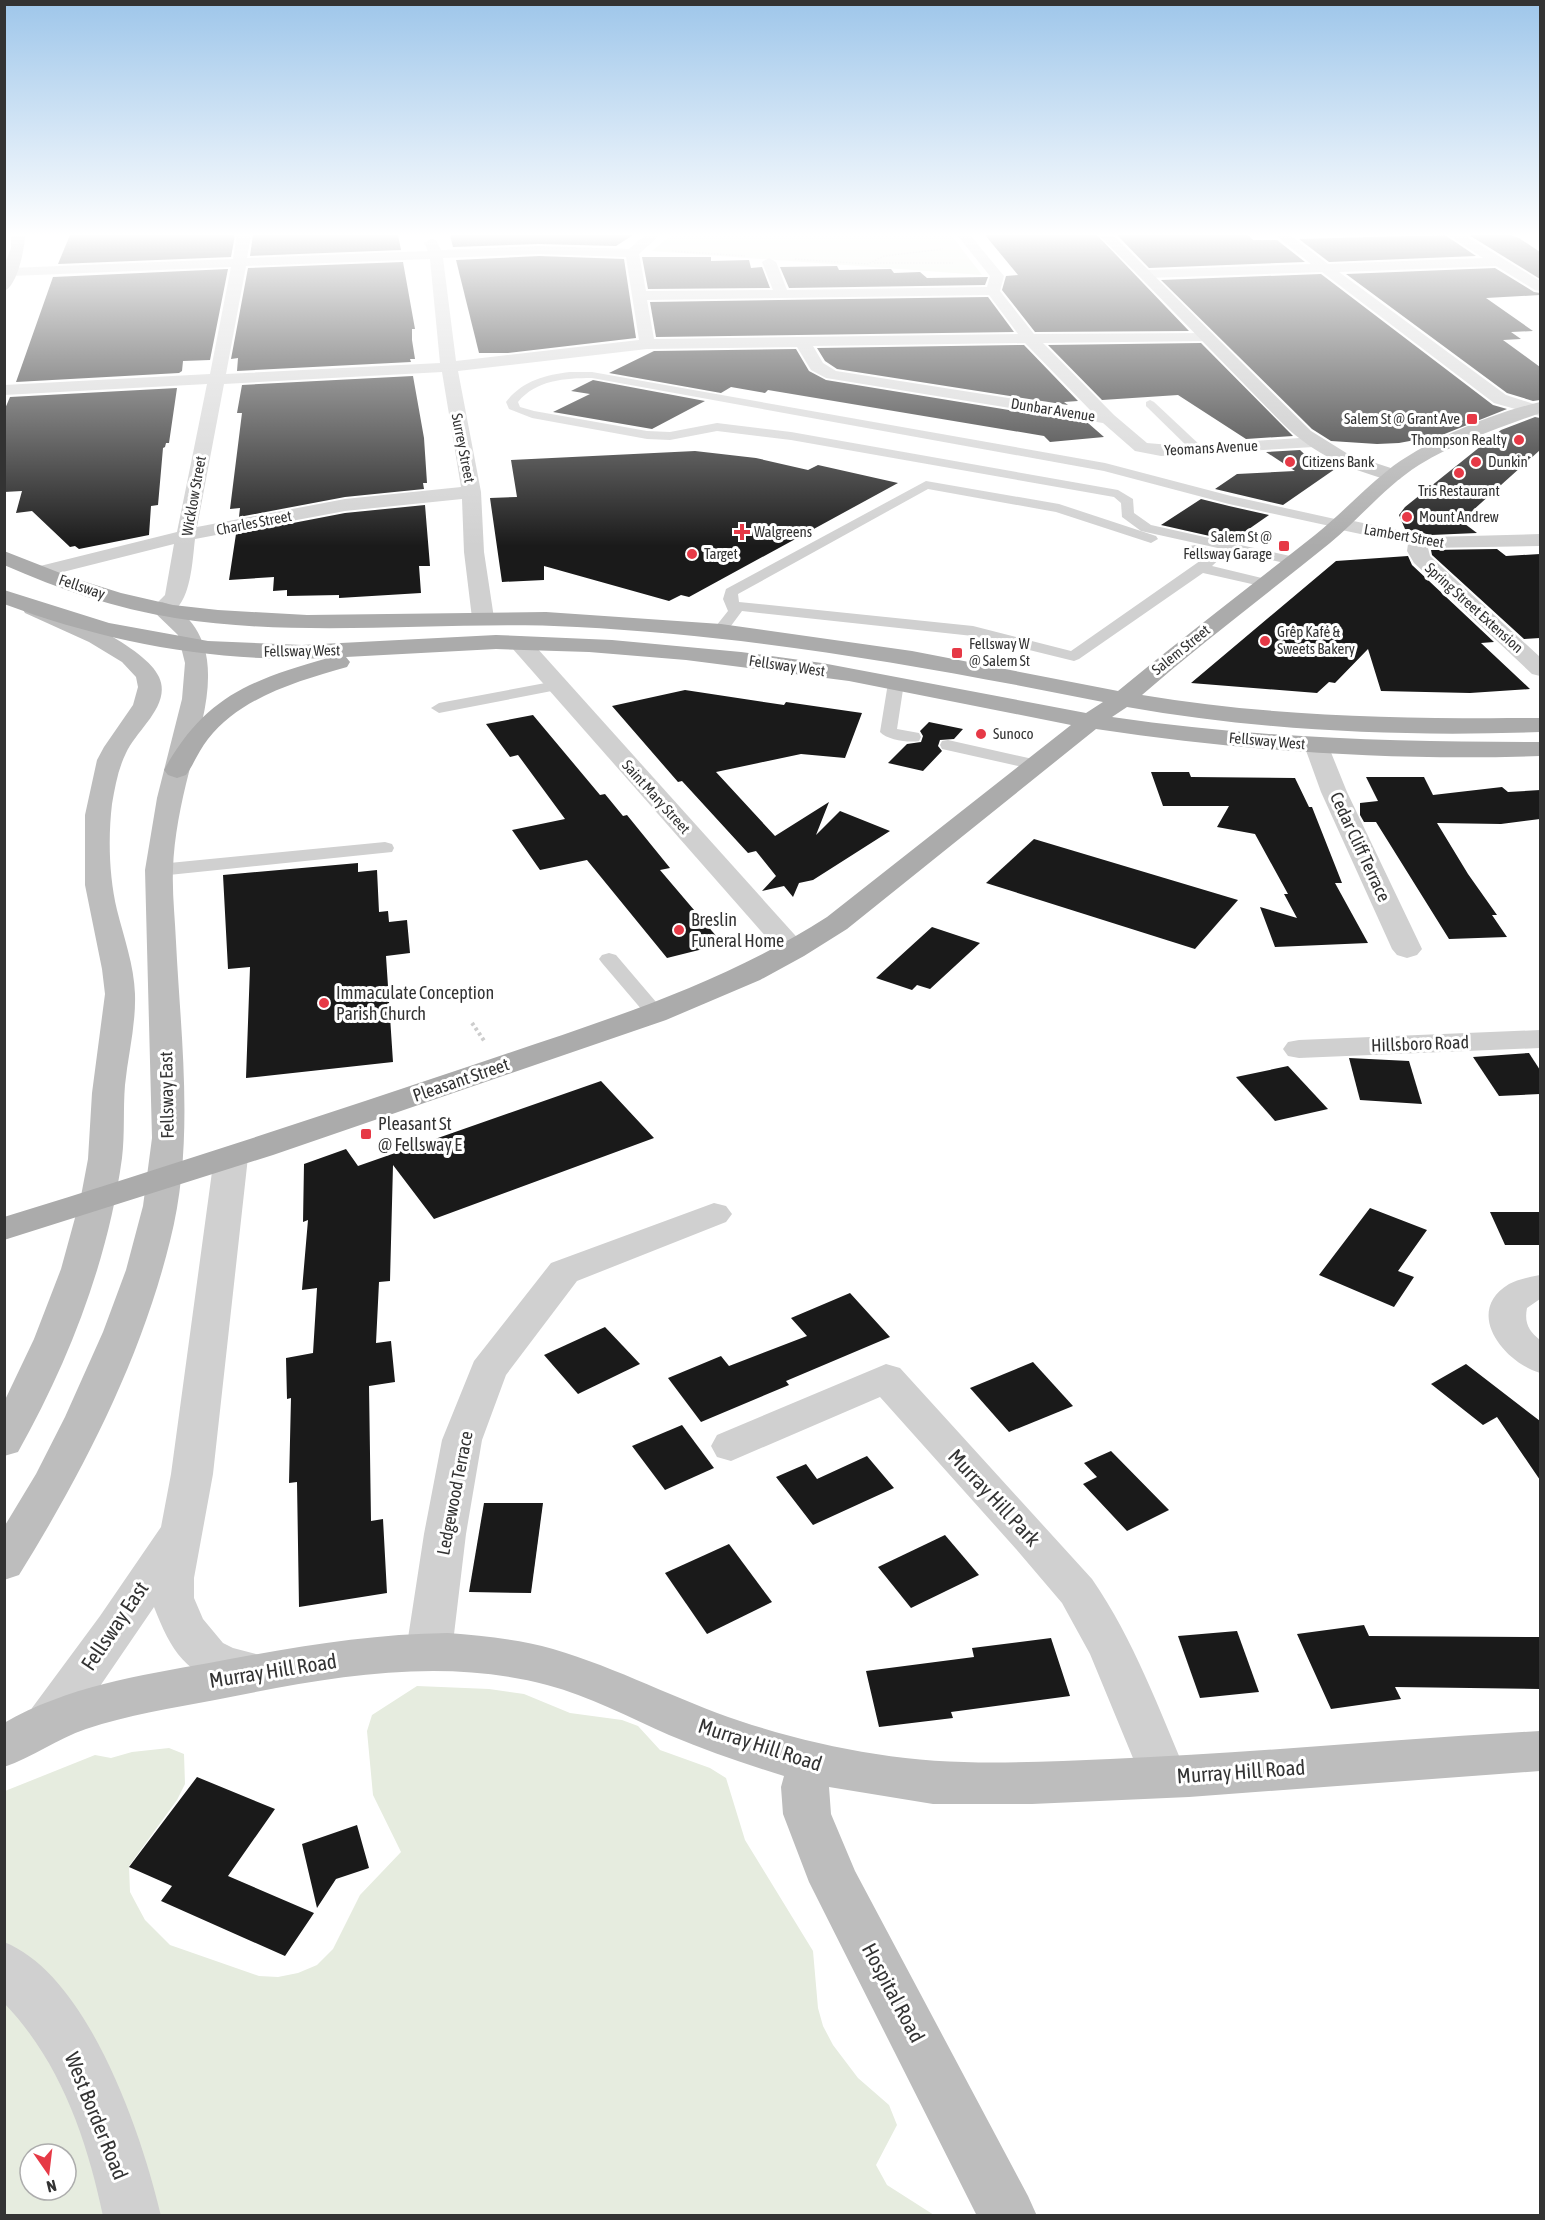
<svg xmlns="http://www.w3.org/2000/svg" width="1545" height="2220" font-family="'Asap Condensed',sans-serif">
	<rect width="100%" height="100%" fill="#fff"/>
	<g fill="#e6ecdf" fill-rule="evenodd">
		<path d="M671 235H951L982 275 652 251Z"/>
		<path d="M417 1686 489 1689 524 1694 570 1713 622 1720 638 1726 660 1750 710 1768 726 1778 745 1840 813 1951 818 2008 823 2026 833 2045 858 2078 889 2105 897 2125 876 2165 887 2185 934 2215 5 2216V1791L95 1755 111 1758 132 1752 169 1748 184 1754 185 1784 177 1800 129 1866 130 1892 138 1907 145 1920 170 1945 259 1976 278 1977 298 1973 317 1965 333 1949 360 1895 401 1852 373 1795 367 1731 372 1715ZM30 2154H66V2190H30Z"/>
	</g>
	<g fill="#1a1a1a">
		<path d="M70 235H235L231 257 58 264Z"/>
		<path d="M253 235H398L401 250 250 256Z"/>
		<path d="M450 235H633L616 246 539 244 453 247Z"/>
		<path d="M985 235H1097L1189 331 1035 332 1002 290 1006 276 1018 275Z"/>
		<path d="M1117 235H1248L1253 240H1277L1305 262 1149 268Z"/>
		<path d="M1445 235 1476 256 1329 262 1299 239Z"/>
		<path d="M1469 235H1511L1519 238 1540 252V279Z"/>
		<path d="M539 256 624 259 636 338 508 353H479L456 260Z"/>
		<path d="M642 257H711V261L749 260 751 268 762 267 770 288 648 289Z"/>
		<path d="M403 262 415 329H412V340L415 359H410L411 362 237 371 238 358 231 359 248 268Z"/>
		<path d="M837 266 839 270 891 269 894 273 920 272 927 278 988 277 985 285 789 288 780 267Z"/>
		<path d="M1495 268 1534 292 1540 293V295L1486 298 1533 331 1511 332 1521 339 1503 340 1540 367V400L1533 401 1507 393 1346 274Z"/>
		<path d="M228 269 210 360 183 361 182 371 179 373 16 382 53 277Z"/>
		<path d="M1321 274 1493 405 1507 409 1442 435 1399 443 1377 444 1331 441 1312 429 1161 280Z"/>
		<path d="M988 297 1014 332 656 337 650 302Z"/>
		<path d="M1201 343 1293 436 1246 439 1178 395 1102 400 1048 345Z"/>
		<path d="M1024 345 1078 401 1064 402 1068 405 837 369 825 361 817 348Z"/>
		<path d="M796 349 809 371 826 380 1088 423 1104 437 1050 442 1044 436 768 390 765 393 731 387 721 393 609 373 654 351Z"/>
		<path d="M413 376 424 438 427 483H423L424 489 345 497 239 517 240 508 230 509 242 413H237L242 385Z"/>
		<path d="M593 380 705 401 652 429 553 412 590 394 571 391Z"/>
		<path d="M177 388 169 443H166L165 447 163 448 158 505 151 506 149 535 79 549 75 546 70 547 32 511 16 513 22 491 4 492V411L10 397Z"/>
		<path d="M1535 417 1540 418V450L1461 521 1477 533 1431 535 1405 529 1399 515 1405 507 1501 430Z"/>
		<path d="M1300 450 1321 470 1335 469 1283 505 1215 489 1237 474 1295 471 1266 452Z"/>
		<path d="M695 451 756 458 808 470 818 465 898 483 689 597 681 595 669 601 544 566V580L502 582 490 498 517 497 511 460Z"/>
		<path d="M1201 499 1229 506 1269 515 1236 538 1227 536 1223 539 1161 525Z"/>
		<path d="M425 505 430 566H419L421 593 339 598V595L287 596V590L273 591 274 577 229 580 236 534 345 513Z"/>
		<path d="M1497 549 1506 556 1540 554V638L1524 639 1432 555 1431 550Z"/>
		<path d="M1408 556 1412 565 1494 642 1481 643 1530 689 1470 693 1381 691 1368 649 1335 683 1329 682 1317 693 1191 683 1336 561Z"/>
		<path d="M685 690 784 705 786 702 862 713 845 758 801 754 716 772 775 836 829 802 816 835 840 811 890 831 813 880 799 883 793 897 784 886 762 891 776 876 756 851 748 853 682 781 678 782 612 706Z"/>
		<path d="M533 715 600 795 605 794 623 816 627 815 670 868 660 870 723 944 667 958 587 860 540 870 512 830 565 819 518 755 510 757 486 724Z"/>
		<path d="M929 722 963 729 954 739 940 740 938 746 942 751 923 771 888 763 907 744 921 742 923 736 920 731Z"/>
		<path d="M1151 772H1189L1191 777 1295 778 1309 807H1312L1342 883H1335L1368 943 1275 947 1260 907 1297 918 1284 894H1288L1255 834 1217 827 1229 806H1163Z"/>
		<path d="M1366 777H1424L1433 795 1502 787 1508 792 1540 790V819L1501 824 1437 823 1468 874 1497 915H1492L1507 937 1449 939 1376 822H1364L1360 815V803L1378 801Z"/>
		<path d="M1034 839 1238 900 1195 949 986 883Z"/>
		<path d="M358 863V872L377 870 379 912 388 911 389 922 407 920 410 953 386 956 393 1062 246 1078 250 967 228 969 223 875Z"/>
		<path d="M932 927 980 943 930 989 917 985 912 990 876 978Z"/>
		<path d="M1529 1053 1540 1070V1094L1499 1096 1473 1057Z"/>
		<path d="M1349 1058 1409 1061 1422 1104 1360 1100Z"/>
		<path d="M1288 1066 1328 1109 1275 1121 1236 1077Z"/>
		<path d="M601 1081 654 1138 434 1219 393 1165 390 1281 379 1282 376 1343 391 1341 395 1382 369 1386 371 1521 383 1519 387 1593 299 1607 297 1482 289 1483 291 1398 287 1399 286 1358 313 1353 317 1288 302 1290 308 1220 303 1222 304 1164 346 1149 358 1166Z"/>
		<path d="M1370 1208 1427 1230 1398 1271 1414 1277 1394 1307 1319 1275Z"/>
		<path d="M1490 1212H1540V1245H1505Z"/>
		<path d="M850 1293 890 1337 786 1381 789 1385 701 1422 668 1378 721 1356 729 1366 807 1336 791 1318Z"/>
		<path d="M605 1327 640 1364 578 1394 544 1355Z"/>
		<path d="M1033 1362 1073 1406 1009 1432 970 1388Z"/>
		<path d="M1466 1364 1540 1421V1480L1497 1417 1483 1425 1431 1384Z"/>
		<path d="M682 1425 714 1468 665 1490 632 1446Z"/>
		<path d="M1111 1451 1169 1510 1127 1531 1083 1484 1097 1477 1084 1463Z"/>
		<path d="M867 1456 894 1488 813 1525 776 1477 806 1464 817 1479Z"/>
		<path d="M484 1503H543L531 1593 469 1592Z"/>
		<path d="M945 1535 979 1575 911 1608 878 1567Z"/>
		<path d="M729 1544 772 1602 707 1634 665 1573Z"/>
		<path d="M1364 1625 1369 1636 1540 1637V1689L1395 1687 1401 1699 1331 1709 1297 1634Z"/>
		<path d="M1237 1631 1259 1692 1200 1698 1178 1636Z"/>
		<path d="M1051 1638 1070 1696 951 1712 953 1718 879 1727 866 1671 974 1657 972 1648Z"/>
		<path d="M197 1777 275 1809 228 1876 314 1913 285 1956 161 1901 172 1886 129 1867Z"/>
		<path d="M357 1825 369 1868 336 1879 317 1908 302 1844Z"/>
	</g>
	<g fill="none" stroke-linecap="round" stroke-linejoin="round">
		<g stroke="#cdcdcd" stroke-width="1.5" stroke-dasharray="1.5 1.5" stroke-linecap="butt">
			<path d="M672 251 745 256"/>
			<path d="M795 259 868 264 884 256 943 249"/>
			<path d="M874 263H953"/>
		</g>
		<path stroke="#cdcdcd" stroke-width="4" stroke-dasharray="3 3" stroke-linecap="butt" d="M472 1023 485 1042"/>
		<g fill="#d0d0d0" fill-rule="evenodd">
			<path d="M570 372H592L1105 463 1231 496 1344 521 1346 524 1339 528 1229 504 1104 471 592 378C565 378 536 380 518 402L520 407 534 411 647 431 670 432 717 423 791 432 1118 490 1133 499 1134 513 1151 525 1299 558 1301 561 1294 565 1141 531 1122 517 1121 503 1114 497 791 440 717 431 670 440 647 439 532 418 509 409 506 402C522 381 545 375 570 372Z"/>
			<path d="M1150 400 1154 402 1202 447 1204 450 1202 453H1194L1146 406V402Z"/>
			<path d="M926 481 1059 504 1156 536 1158 539 1151 543 1056 512 928 489 738 594 739 602 973 626 1071 651 1207 556 1190 552 1188 549 1190 546 1195 545 1222 552 1224 555 1212 566 1270 580 1272 583 1265 587 1203 573 1079 659 1074 661 973 636 742 611 725 634H715L712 631 728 611 723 599 726 589Z"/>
			<path d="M896 678 904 683 897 729 919 733 921 737 919 741C909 743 887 740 880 732L888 683Z"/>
			<path d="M556 681 562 683 564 686 562 689 439 713 431 708 439 703Z"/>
			<path d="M948 740 1042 761 1045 765 1042 769 1036 770 942 749 940 745 942 741Z"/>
			<path d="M385 842 392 844 394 848 392 852 159 876 152 874 150 870 152 866 159 864Z"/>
			<path d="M609 953 616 955 662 1009 666 1013 662 1017 655 1019 648 1017 602 963 599 959 602 955Z"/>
		</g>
		<g fill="#d0d0d0" fill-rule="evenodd">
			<path d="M237 235H251L247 258 428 251 424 243 431 239 436 240 441 250 539 246 629 249 645 235H660L639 254 646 291 773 290 762 262 769 258 776 262 787 290 987 287 990 276 957 235H970L1004 276 1000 291 1034 334 1211 333 1213 336 1205 341 1043 343 1114 415 1147 443 1182 446 1314 437 1320 438 1323 442 1320 446 1314 447 1161 456 1135 451 1103 423 826 378 811 370 797 347 647 349 458 371 481 492 484 552 494 618 491 623 483 625 475 623 472 618 464 552 462 499 345 511 195 539C192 563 191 623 154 614L151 609 165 595 174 544 39 578 32 576 29 572 32 568 177 532 207 384 4 395V385L210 374 231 267 11 276 6 275 4 271 11 268 233 259ZM539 254 626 257 639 340 456 361 443 258ZM430 259 440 363 226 374 246 266ZM989 295 1018 334 654 339 647 300ZM1025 343 1091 411 836 371 823 363 813 346ZM442 372 461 487 345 499 197 527 224 384Z"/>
			<path d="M1275 235H1290L1328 264 1483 258 1448 235H1464L1540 281V291L1535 290 1496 266 1339 272 1506 395 1540 406V416L1494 403 1322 272 1147 278 1140 274 1147 270 1311 264Z"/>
			<path d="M1339 518 1431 537 1540 534V546L1428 548 1430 556 1540 657V676L1532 674 1414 563 1407 551 1408 544 1332 528 1329 524 1332 520Z"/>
			<path d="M520 636 528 638 803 944 808 950 803 956 793 959 783 956 512 648 509 643 512 638Z"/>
			<path d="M1316 738 1325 740 1328 745 1347 792 1422 949 1417 955 1407 958 1397 955 1392 949 1321 792 1304 745 1307 740Z"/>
			<path d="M1540 1030V1048L1299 1058 1288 1056 1283 1049 1288 1042 1299 1040Z"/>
			<path d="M231 1146 243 1150 248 1157 213 1474 194 1578V1598L203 1619 223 1643 233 1648 275 1659 282 1672 275 1685C260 1691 251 1689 235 1686 186 1676 171 1651 154 1607L66 1736 49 1742 32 1736 26 1722 32 1708 100 1616 161 1527 171 1474 214 1157 219 1150Z"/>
			<path d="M714 1203 726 1206 732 1214 726 1222 577 1281 506 1375 482 1440 466 1534 452 1651 445 1664 429 1670 413 1664 406 1651 424 1534 442 1440 474 1361 551 1263Z"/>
			<path d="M1540 1275V1299L1527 1308C1524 1323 1529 1331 1540 1340V1373C1504 1362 1463 1312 1509 1284 1518 1279 1530 1277 1540 1275Z"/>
			<path d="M886 1364 900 1368 1092 1579C1134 1640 1159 1709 1188 1777L1181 1792 1164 1798 1147 1792 1090 1654 1062 1603 1016 1549 880 1397 731 1461 717 1457 711 1446 717 1435Z"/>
			<path d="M4 1942C88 1975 142 2134 161 2216H103C87 2139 60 2061 4 2003Z"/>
		</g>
		<g fill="#bdbdbd" fill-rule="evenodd">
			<path d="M1099 235H1113L1311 431 1348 454 1400 471 1402 475 1400 479 1393 481C1350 470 1315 455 1283 424Z"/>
			<path d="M33 601C63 609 147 648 159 677 172 705 136 730 126 753 118 769 115 787 112 804 108 838 109 876 117 910 124 938 134 965 135 994 136 1025 128 1055 125 1085 123 1109 125 1134 122 1158 108 1261 69 1361 18 1452L4 1456V1402L34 1339 61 1269 81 1196 88 1159 92 1093 105 994 102 969 85 885V815L97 760 104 747 133 705 138 687 136 677 122 662 89 642 25 613 22 608 25 603Z"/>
			<path d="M162 602C187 609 204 635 207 660 212 697 198 736 189 772 181 803 174 837 173 869 172 893 175 918 176 942 181 1041 195 1143 170 1241 141 1359 83 1472 19 1575L4 1580V1527L36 1474 65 1417 103 1332 126 1270 143 1206 152 1138 145 870 157 798 182 699 185 663 178 635 151 609 154 604Z"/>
			<path d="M448 1633C483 1636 519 1639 553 1649 618 1668 677 1700 740 1721 785 1736 830 1747 876 1754 954 1767 1032 1762 1110 1759 1254 1753 1397 1739 1540 1731V1771L1189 1797 1032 1804H933L829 1787 831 1814 855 1871 1028 2196 1037 2216H977L809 1882 783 1814 781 1787 784 1776C745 1764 707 1751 669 1735 629 1717 589 1696 547 1685 437 1656 325 1678 215 1700 172 1708 128 1715 86 1729 57 1739 33 1757 4 1767V1723C66 1687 140 1675 209 1663 289 1648 367 1634 448 1633Z"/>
		</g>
		<g fill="#ababab" fill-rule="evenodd">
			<path d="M11 235H25C25 248 17 287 4 291V266L11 248Z"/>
			<path d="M1540 402V413C1499 428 1457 442 1419 465 1386 486 1360 518 1330 543 1267 594 1203 642 1142 695 1273 717 1407 719 1540 718V732C1404 737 1262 731 1127 707L1112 717C1254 738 1397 742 1540 742V756C1392 761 1242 751 1096 729L847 929 804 956 760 980 666 1020 273 1155 4 1240V1217C162 1168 319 1117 476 1064 597 1023 719 986 827 917L1071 725 849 681 686 660 589 652 496 649 346 657 350 662 347 667C298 681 241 697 208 739 199 750 194 764 186 775L177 778 168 775 164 770C205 696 251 680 328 658 217 663 109 643 4 604V590L109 623 208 641 302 645 496 635 612 640 741 652 822 663 1086 713 1103 702C928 667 755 636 577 627 443 620 308 639 175 618 116 609 59 589 4 565V551L73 578 121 593 173 605 218 610 307 615 546 612 721 624 912 651 1118 691C1183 637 1249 587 1315 535 1340 515 1362 491 1387 471 1424 441 1493 413 1540 402Z"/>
		</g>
	</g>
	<linearGradient id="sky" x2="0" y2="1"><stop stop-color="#9ec6ea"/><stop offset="0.43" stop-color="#fff"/><stop offset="1" stop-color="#fff" stop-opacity="0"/></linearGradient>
	<rect width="1545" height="546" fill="url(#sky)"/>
	<g fill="#e63946" stroke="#fff" stroke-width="2">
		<rect x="1466" y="413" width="12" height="12" rx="3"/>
		<circle cx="1519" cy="440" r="6"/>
		<circle cx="1290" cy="462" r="6"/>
		<circle cx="1476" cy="462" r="6"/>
		<circle cx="1459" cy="473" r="6"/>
		<circle cx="1407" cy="517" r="6"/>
		<path d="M739 523h6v6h6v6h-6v6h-6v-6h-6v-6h6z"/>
		<rect x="1278" y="540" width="12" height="12" rx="3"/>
		<circle cx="692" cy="554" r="6"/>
		<circle cx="1265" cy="641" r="6"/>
		<rect x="951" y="647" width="12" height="12" rx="3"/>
		<circle cx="981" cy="734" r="6"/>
		<circle cx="679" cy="930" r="6"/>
		<circle cx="324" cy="1003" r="6"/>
		<rect x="360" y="1128" width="12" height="12" rx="3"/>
	</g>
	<g text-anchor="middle" stroke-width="6" stroke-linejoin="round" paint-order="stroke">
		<g font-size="15" fill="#333" stroke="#fff">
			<text transform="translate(1053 410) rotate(9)" y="5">Dunbar Avenue</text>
			<text transform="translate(463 448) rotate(79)" y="5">Surrey Street</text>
			<text transform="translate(1211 448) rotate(-3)" y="5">Yeomans Avenue</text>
			<text transform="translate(194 496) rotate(-80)" y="5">Wicklow Street</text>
			<text transform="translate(254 523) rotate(-11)" y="5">Charles Street</text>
			<text transform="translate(1404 536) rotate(10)" y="5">Lambert Street</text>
			<text transform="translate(82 587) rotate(19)" y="5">Fellsway</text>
			<text transform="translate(1474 608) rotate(42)" y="5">Spring Street Extension</text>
			<text transform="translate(1181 650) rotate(-39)" y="5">Salem Street</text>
			<text transform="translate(302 651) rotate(-1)" y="5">Fellsway West</text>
			<text transform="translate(787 666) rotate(8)" y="5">Fellsway West</text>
			<text transform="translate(1267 741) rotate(5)" y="5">Fellsway West</text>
			<text transform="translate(656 797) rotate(48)" y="5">Saint Mary Street</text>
		</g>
		<g font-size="15" fill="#333" stroke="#fff" text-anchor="start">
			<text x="1460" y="424" text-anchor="end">Salem St @ Grant Ave</text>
			<text x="1507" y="445" text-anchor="end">Thompson Realty</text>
			<text x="1302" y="467">Citizens Bank</text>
			<text x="1488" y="467">Dunkin'</text>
			<text x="1459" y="496" text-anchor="middle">Tris Restaurant</text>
			<text x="1419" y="522">Mount Andrew</text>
			<text x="754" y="537">Walgreens</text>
			<text x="1272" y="542" text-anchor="end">Salem St @<tspan x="1272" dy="17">Fellsway Garage</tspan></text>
			<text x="704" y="559">Target</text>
			<text x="1277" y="637">Grêp Kafé &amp;<tspan x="1277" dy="17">Sweets Bakery</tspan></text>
			<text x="969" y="649">Fellsway W<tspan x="969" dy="17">@ Salem St</tspan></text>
			<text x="993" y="739">Sunoco</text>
		</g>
		<g font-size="18" fill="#333" stroke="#fff">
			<text transform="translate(1360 847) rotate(65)" y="6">Cedar Cliff Terrace</text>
			<text transform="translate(1420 1044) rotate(-2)" y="6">Hillsboro Road</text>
			<text transform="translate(461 1080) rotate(-19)" y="6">Pleasant Street</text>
			<text transform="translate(167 1095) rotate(-91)" y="6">Fellsway East</text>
			<text transform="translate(455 1493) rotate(-79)" y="6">Ledgewood Terrace</text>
		</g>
		<g font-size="18" fill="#333" stroke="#fff" text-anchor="start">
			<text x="691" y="926">Breslin<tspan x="691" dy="21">Funeral Home</tspan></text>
			<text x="336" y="999">Immaculate Conception<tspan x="336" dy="21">Parish Church</tspan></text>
			<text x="378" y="1130">Pleasant St<tspan x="378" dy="21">@ Fellsway E</tspan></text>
		</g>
		<g font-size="21" fill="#333" stroke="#fff">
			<text transform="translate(994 1498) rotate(47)" y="7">Murray Hill Park</text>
			<text transform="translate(115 1626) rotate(-56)" y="7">Fellsway East</text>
			<text transform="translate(273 1671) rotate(-9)" y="7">Murray Hill Road</text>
			<text transform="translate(760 1745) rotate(18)" y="7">Murray Hill Road</text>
			<text transform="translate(1241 1772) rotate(-4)" y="7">Murray Hill Road</text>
			<text transform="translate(893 1993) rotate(62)" y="7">Hospital Road</text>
			<text transform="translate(96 2116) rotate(68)" y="7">West Border Road</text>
		</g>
	</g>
	<rect width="1545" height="2220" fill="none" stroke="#333333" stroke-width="12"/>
	<g transform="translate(48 2172) rotate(166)"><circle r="28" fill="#ffffff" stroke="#adadad" stroke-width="1.5"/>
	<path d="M0-4.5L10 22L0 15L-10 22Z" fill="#e63946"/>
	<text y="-9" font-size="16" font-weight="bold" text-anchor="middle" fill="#333333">N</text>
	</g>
</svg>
